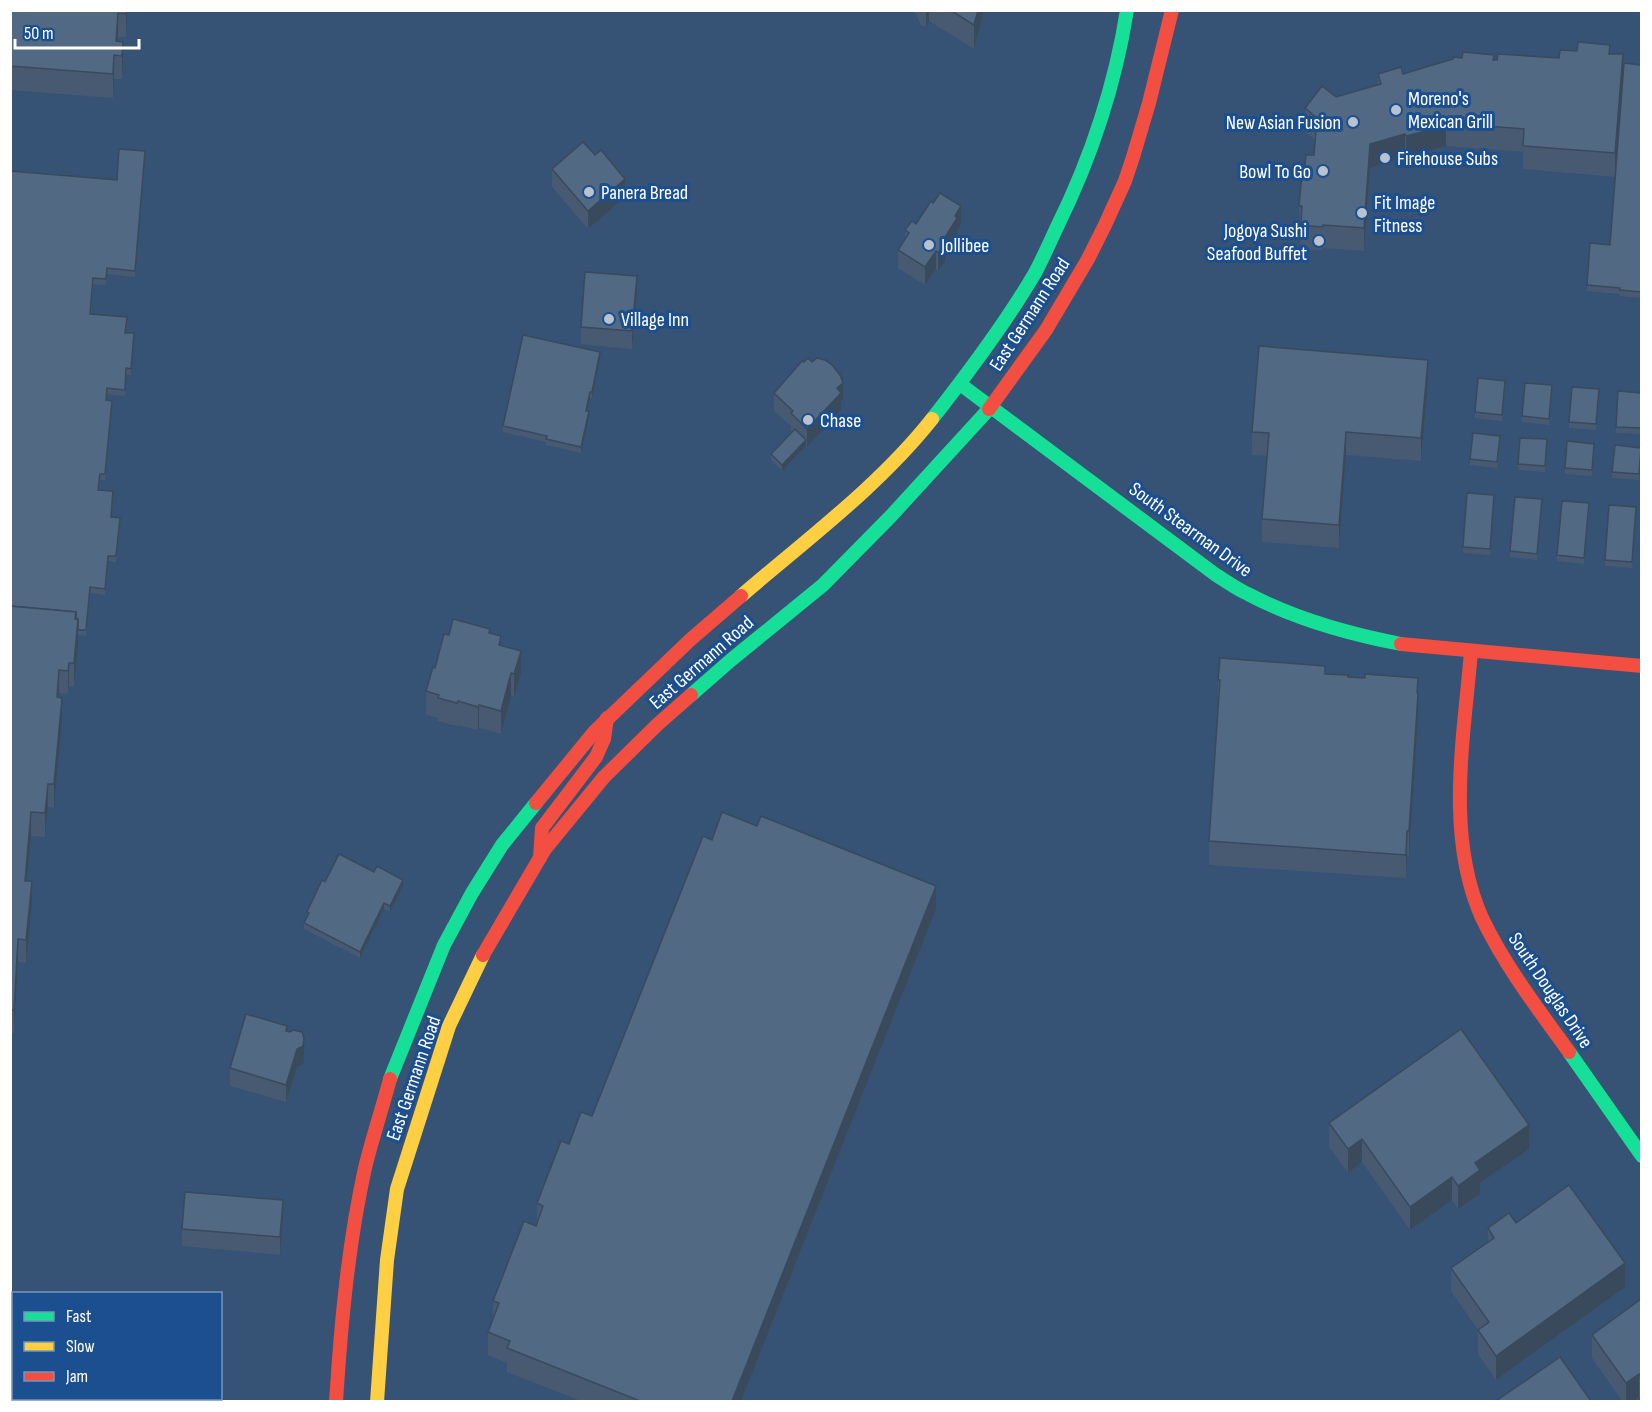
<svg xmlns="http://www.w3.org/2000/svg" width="1652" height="1412" font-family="'Sofia Sans Condensed',sans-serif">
	<rect width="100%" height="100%" fill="#365274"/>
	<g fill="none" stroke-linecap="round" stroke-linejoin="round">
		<g stroke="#16e098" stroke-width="14">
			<path d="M960 384 1216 575C1226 581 1237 589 1248 594 1295 619 1349 634 1401 644"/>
			<path d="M932 419C969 372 1005 324 1035 273 1043 258 1050 242 1057 227 1091 158 1115 86 1127 10"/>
			<path d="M691 695 731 660 823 585 891 516 989 409"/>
			<path d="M1569 1052 1642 1156"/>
			<path d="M390 1079 444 945 472 893 502 845 536 803"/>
		</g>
		<g stroke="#ffcf43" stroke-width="14">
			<path d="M741 596C806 540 879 486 932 419"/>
			<path d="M377 1402 387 1260 397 1189 449 1026 483 955"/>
		</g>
		<g stroke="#f24e42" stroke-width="14">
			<path d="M989 409 1046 330 1088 259 1105 225 1125 181 1133 157 1149 103 1172 10"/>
			<path d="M1401 644 1642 666"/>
			<path d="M1471 651C1464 738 1445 835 1482 918 1505 966 1538 1009 1569 1052"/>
			<path d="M536 803 595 731 690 640 741 596"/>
			<path d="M540 858 542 828 596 757 604 739 607 718"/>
			<path d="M483 955 545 849 604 777 658 724 691 695"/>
			<path d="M336 1402C341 1324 348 1245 365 1168 372 1139 382 1109 390 1079"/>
		</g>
	</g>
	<g fill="#475a72">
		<path d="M10 10H127L126 37H118V41L123 42V65L122 79H114L113 98 10 90Z"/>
		<path d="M913 10H984L974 49 929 21 926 27 921 25Z"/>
		<path d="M1610 54 1623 73 1641 65V298L1620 296V294L1587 291V285L1610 245 1615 177 1523 169V152L1446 146 1422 153V155L1406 160 1405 157 1370 168 1364 251 1323 248 1322 250 1301 249 1299 206 1304 174 1314 155 1316 140 1305 132V108L1378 85V74H1403L1453 60V57L1494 60 1559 58Z"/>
		<path d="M145 157 135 277 107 274 106 285 93 284 91 314 127 323 126 333 134 339 131 375 126 374 125 396 107 394V400L112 407 105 480H100L99 490 113 497 111 517 120 524 116 562 108 561 105 595 90 593 86 636 78 635 74 687 69 686 68 694 59 693 62 721 54 808 48 807 45 837 31 836 27 881 32 905 26 963 18 962 14 1033H10V171L117 180Z"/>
		<path d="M552 169 625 197 588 229 552 187Z"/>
		<path d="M916 224H961L957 230V236L945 255V261L938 271 936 269 925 285 898 268V250L905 239V230Z"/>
		<path d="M637 294 632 349 581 344V327Z"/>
		<path d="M600 358 592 398H590L587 411 589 417 581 453 546 445V442L503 432V426Z"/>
		<path d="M1428 383 1421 461 1346 455 1339 548 1262 542V519L1268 456 1252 455V432Z"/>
		<path d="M1505 387 1502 421 1475 418V412Z"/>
		<path d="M1552 391 1549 425 1522 422V416Z"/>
		<path d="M774 393 843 400 841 402V410L807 447 806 446 782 471 771 460V454L792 432 791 431V426L774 411Z"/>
		<path d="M1641 393V434L1616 433V427Z"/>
		<path d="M1599 395 1596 430 1569 428V422Z"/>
		<path d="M1547 439 1545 472 1518 470V464Z"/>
		<path d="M1500 442 1497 468 1470 465V459Z"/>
		<path d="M1594 450 1592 476 1565 474V468Z"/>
		<path d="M1641 454 1639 480 1612 478V472Z"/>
		<path d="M1494 501 1490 555 1463 553V547Z"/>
		<path d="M1542 505 1537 560 1510 557V551Z"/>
		<path d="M1589 509 1584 564 1557 561V555Z"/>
		<path d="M1636 513 1632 568 1605 566V560Z"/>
		<path d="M490 633 501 645 521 674 514 697 511 696 501 734 479 728 478 730 458 725 457 726 438 721V718L426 715V691L449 635Z"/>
		<path d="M1325 674 1348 677 1418 694V717L1409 855H1407L1406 878 1209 865V841L1218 703V680Z"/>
		<path d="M712 840 936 909 741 1401H581L507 1372V1363L488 1355V1332L493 1318V1301L536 1226 537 1224V1203L569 1144 592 1116Z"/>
		<path d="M325 882 403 886 390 912 384 909 360 958 304 929V923L307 918V912Z"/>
		<path d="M287 1032 304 1056 303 1064 297 1067 286 1102 230 1086V1068Z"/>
		<path d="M1329 1123 1529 1149 1480 1183V1194L1458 1209 1452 1200 1410 1230 1362 1162 1348 1173 1329 1147Z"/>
		<path d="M283 1218 280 1255 182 1246V1229Z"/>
		<path d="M1516 1223 1625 1287 1496 1380 1478 1354V1330L1451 1291V1268L1488 1242V1228Z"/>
		<path d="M1641 1299V1401L1639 1397 1633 1401H1622L1592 1358V1335Z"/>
	</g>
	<g fill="#394a5c">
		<path d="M126 10H127V21L126 37Z"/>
		<path d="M926 10H929V21L926 27Z"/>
		<path d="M978 10H984L974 49V25Z"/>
		<path d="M118 13V37L117 55 116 41Z"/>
		<path d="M123 42V65L122 79V56Z"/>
		<path d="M1623 54V78L1615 177V153Z"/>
		<path d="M114 55V79L113 98V74Z"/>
		<path d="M1446 123V146L1422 153V155L1406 160V136L1422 130Z"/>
		<path d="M1405 134V157L1370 168 1364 251V228L1370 144Z"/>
		<path d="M625 179V197L588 229V211Z"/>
		<path d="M961 206V224L957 230V236L945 255V261L938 271V253L942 242 955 216Z"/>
		<path d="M936 251V269L925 285V267Z"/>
		<path d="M637 276V294L632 349V331Z"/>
		<path d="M600 352V358L592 398V392Z"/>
		<path d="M1428 360V383L1421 461V438Z"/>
		<path d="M843 383V400L841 402V410L807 447V429L837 388Z"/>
		<path d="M590 392V398L586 417V411Z"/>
		<path d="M589 411V417L581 453V447Z"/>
		<path d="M1346 432V455L1339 548V525Z"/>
		<path d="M806 440V446L782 471V465Z"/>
		<path d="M78 619V643L74 687V663Z"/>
		<path d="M521 651V674L514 697V674Z"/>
		<path d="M69 663V686L68 694V671Z"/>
		<path d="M59 670V693L57 721V697Z"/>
		<path d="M511 673V696L501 734V711Z"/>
		<path d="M1418 694V717L1409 855V831Z"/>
		<path d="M62 698V721L54 808V784Z"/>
		<path d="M479 705V728L478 730V707Z"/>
		<path d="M48 784V807L45 837V813Z"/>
		<path d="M31 812V836L25 904V881Z"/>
		<path d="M1407 831V855L1406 878V855Z"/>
		<path d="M403 880V886L390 912V906Z"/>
		<path d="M32 881V905L26 963V940Z"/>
		<path d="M936 886V909L741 1401H732Z"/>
		<path d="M384 903V909L360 958V952Z"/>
		<path d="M18 939V962L14 1033V1010Z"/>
		<path d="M304 1038V1056L303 1064 297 1067 286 1102V1085L297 1049Z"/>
		<path d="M1529 1125V1149L1480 1183V1194L1458 1209V1186L1475 1163Z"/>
		<path d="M1362 1139V1162L1348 1173V1149Z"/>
		<path d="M1452 1177V1200L1410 1230V1207Z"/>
		<path d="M283 1200V1218L280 1255V1237Z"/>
		<path d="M1625 1263V1287L1496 1380V1356Z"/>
		<path d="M1639 1374V1397L1633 1401H1626V1383Z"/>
	</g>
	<g fill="#526984" stroke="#394a5c" stroke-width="1.5">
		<path d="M10 10H126V14L118 13 116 41 123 42 122 56 114 55 113 74 10 66Z"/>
		<path d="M950 10H978L974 25Z"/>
		<path d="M1578 42 1610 45 1609 54H1623L1615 153 1523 146 1524 129 1446 123 1422 130V132L1406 136 1405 134 1370 144 1364 228 1323 225 1322 227 1301 225 1302 206H1299L1302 175 1304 174 1306 155H1314L1317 118 1305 108 1322 86 1336 97 1381 84 1378 74 1401 67 1403 74 1453 59V57L1462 58 1463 52 1494 55 1493 60H1497L1498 54 1559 58 1560 50 1577 51Z"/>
		<path d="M1624 63 1641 65V292L1620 290V288L1587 285 1590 243 1610 245Z"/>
		<path d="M583 142 595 155 601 150 625 179 588 211 552 169Z"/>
		<path d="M119 149 145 151 135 271 107 268 106 279 93 278 90 314 127 317 125 333H134L131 369 126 368 125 390 107 388 106 400 112 401 105 474H100L98 490 113 491 111 517 120 518 116 556H108L105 589 90 587 86 630H78V619H76V612L10 606V171L117 180Z"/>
		<path d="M940 193 961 206 955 216 957 218 942 242 945 244 938 253 936 251 925 267 898 250 909 233 905 230 912 221 916 224 931 201 933 203Z"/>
		<path d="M585 272 637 276 632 331 581 327Z"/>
		<path d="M523 335 600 352 592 392H590L586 411H589L581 447 546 439 547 436 503 426Z"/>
		<path d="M1259 346 1428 360 1421 438 1346 432 1339 525 1262 519 1269 433 1252 432Z"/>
		<path d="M808 358 812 362 817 358 825 360 832 365 840 375 843 383 837 388 841 393 807 429 791 413 793 411 774 393 802 361 804 362Z"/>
		<path d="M1478 378 1505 381 1502 415 1475 412Z"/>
		<path d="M1525 383 1552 385 1549 419 1522 416Z"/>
		<path d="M1572 387 1599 389 1596 424 1569 422Z"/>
		<path d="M1618 391 1641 393V428L1616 427Z"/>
		<path d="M795 429 806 440 782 465 771 454Z"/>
		<path d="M1473 433 1500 436 1497 462 1470 459Z"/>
		<path d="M1520 438 1547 439 1545 466 1518 464Z"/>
		<path d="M1567 441 1594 444 1592 470 1565 468Z"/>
		<path d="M1615 445 1641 448 1639 474 1612 472Z"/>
		<path d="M1467 493 1494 495 1490 549 1463 547Z"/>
		<path d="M1515 497 1542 499 1537 554 1510 551Z"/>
		<path d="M1562 501 1589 503 1584 558 1557 555Z"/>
		<path d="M1609 505 1636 507 1632 562 1605 560Z"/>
		<path d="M10 606 76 612 75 619H78L74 663H69L68 671 59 670 57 697 62 698 54 784H48L45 813 31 812 25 881H32L26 940 18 939 14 1010H10Z"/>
		<path d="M453 619 490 629 489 633 501 636 499 645 521 651 514 674 511 673 501 711 479 705 478 707 458 701 457 703 438 698 439 695 426 691 433 667 435 668 444 634 449 635Z"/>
		<path d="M1220 658 1325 666V674L1348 675V677L1365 678V674L1418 678 1417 693 1418 694 1409 831H1407L1406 855 1209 841 1220 680H1218Z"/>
		<path d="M722 812 757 826 761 816 936 886 732 1401H640L507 1348 510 1341 488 1332 499 1303 493 1301 524 1221 536 1226 543 1206 537 1203 561 1141 569 1144 581 1112 592 1116 703 836 712 840Z"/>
		<path d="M339 854 374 872 377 866 403 880 390 906 384 903 360 952 304 923 309 913 307 912 322 880 325 882Z"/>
		<path d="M246 1014 287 1026 286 1031 290 1032 293 1030 302 1032 304 1038 303 1046 297 1049 286 1085 230 1068Z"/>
		<path d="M1461 1029 1529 1125 1475 1163 1480 1170 1458 1186 1452 1177 1410 1207 1362 1139 1348 1149 1329 1123Z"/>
		<path d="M1569 1185 1625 1263 1496 1356 1478 1330 1489 1322 1451 1268 1494 1238 1488 1228 1509 1213 1516 1223Z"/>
		<path d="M185 1192 283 1200 280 1237 182 1229Z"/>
		<path d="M1641 1299V1377L1639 1374 1626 1383 1592 1335Z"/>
		<path d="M1560 1357 1591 1401H1496Z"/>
	</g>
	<g fill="#b9c2ce" stroke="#1b4f8f" stroke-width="2">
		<circle cx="1396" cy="110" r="6"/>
		<circle cx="1353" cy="122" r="6"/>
		<circle cx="1385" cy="158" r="6"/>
		<circle cx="1323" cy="171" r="6"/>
		<circle cx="589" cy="192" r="6"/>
		<circle cx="1362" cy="213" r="6"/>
		<circle cx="1319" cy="241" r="6"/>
		<circle cx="929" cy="245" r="6"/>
		<circle cx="609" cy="319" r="6"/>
		<circle cx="808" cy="420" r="6"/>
	</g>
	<g text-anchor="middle" stroke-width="6" stroke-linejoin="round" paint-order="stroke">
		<g font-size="20" fill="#fff" stroke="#1b4f8f" text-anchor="start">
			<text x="1408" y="105">Moreno's<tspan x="1408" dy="23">Mexican Grill</tspan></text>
			<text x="1341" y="129" text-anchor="end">New Asian Fusion</text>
			<text x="1397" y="165">Firehouse Subs</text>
			<text x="1311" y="178" text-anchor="end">Bowl To Go</text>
			<text x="601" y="199">Panera Bread</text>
			<text x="1374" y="209">Fit Image<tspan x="1374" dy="23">Fitness</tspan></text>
			<text x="1307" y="237" text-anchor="end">Jogoya Sushi<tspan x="1307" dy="23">Seafood Buffet</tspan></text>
			<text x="941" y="252">Jollibee</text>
			<text x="621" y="326">Village Inn</text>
			<text x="820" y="427">Chase</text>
		</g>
		<g font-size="20" fill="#fff" stroke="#1b4f8f">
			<text transform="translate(1029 314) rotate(-57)" y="7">East Germann Road</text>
			<text transform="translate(1191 529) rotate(36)" y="7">South Stearman Drive</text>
			<text transform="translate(701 662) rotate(-41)" y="7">East Germann Road</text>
			<text transform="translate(1551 990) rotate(56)" y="7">South Douglas Drive</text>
			<text transform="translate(413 1078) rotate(-71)" y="7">East Germann Road</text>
		</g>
	</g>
	<rect width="1652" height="1412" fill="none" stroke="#ffffff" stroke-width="24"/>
	<rect x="12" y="1292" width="210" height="108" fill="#1b4f8f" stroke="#7695bc" stroke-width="1.5"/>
	<rect x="24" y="1312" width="30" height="9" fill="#16e098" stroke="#7695bc" stroke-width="1.5"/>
	<text x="66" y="1322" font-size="18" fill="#ffffff">Fast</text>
	<rect x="24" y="1342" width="30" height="9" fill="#ffcf43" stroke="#7695bc" stroke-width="1.5"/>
	<text x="66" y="1352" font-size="18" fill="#ffffff">Slow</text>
	<rect x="24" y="1372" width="30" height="9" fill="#f24e42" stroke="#7695bc" stroke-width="1.5"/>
	<text x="66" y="1382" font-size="18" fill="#ffffff">Jam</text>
	<path d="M15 39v9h124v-9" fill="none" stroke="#ffffff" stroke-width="3"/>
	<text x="24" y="39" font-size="18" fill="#ffffff" stroke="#1b4f8f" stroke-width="4.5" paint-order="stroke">50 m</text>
</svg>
